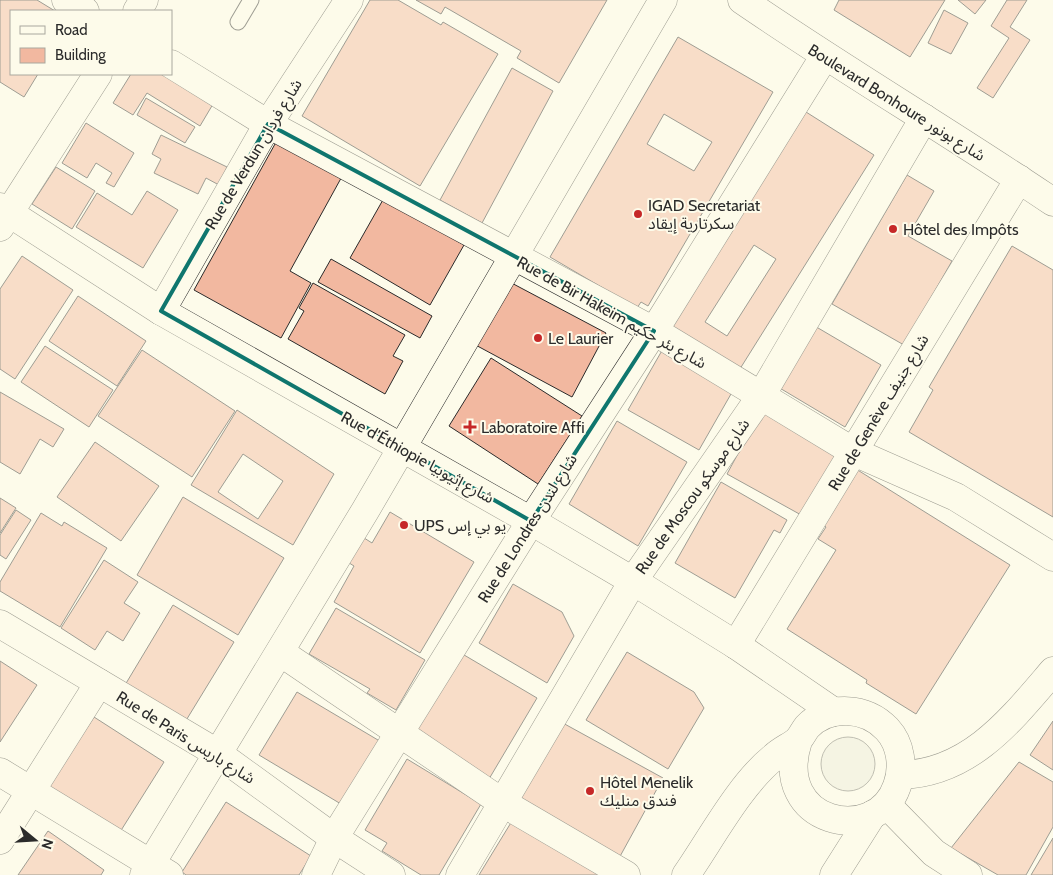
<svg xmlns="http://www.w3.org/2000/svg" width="1053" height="875" font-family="Cabin,'Noto Sans Arabic',sans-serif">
	<rect width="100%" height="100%" fill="#fdfbea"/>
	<circle fill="#ecebdb" stroke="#74746e" cx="848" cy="764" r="27"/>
	<g fill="#f2b8a0" stroke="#2b2b2b" fill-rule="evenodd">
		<path d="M0 0H37L55 11H11V74H38L24 97 0 82Z"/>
		<path d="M370 0H398L441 25 443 22 498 54 420 186 302 116Z"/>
		<path d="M416 0H607L559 83 517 58 521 51 445 7 441 14Z"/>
		<path d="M839 0H945L910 57 834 10Z"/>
		<path d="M958 0H986L975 14Z"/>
		<path d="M1007 0H1027L1010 27 1030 40 993 98 977 88 1009 38 991 26Z"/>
		<path d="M944 10 968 23 951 54 928 43Z"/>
		<path d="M678 37 773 92 648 306 641 302 637 308 550 257ZM664 114 712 142 694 171 647 144Z"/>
		<path d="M512 68 553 91 482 223 440 200Z"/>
		<path d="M131 74H171L216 99 200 126 147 93 133 115 113 103Z"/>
		<path d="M146 98 195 127 185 143 137 115Z"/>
		<path d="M806 112 874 155 738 372 670 328ZM754 245 776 259 727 336 705 322Z"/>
		<path d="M86 123 134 153 114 187 106 183 112 173 96 163 87 178 62 163Z"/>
		<path d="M161 135 227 167 219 185 206 178 198 194 154 173 161 159 152 154Z"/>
		<path d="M280 135 345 171 290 271 311 283 281 338 194 290Z"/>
		<path d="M56 167 95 191 72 229 32 204Z"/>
		<path d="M907 175 934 191 908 236 952 261 904 345 832 304Z"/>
		<path d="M147 191 178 210 143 268 76 227 97 193 132 215Z"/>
		<path d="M384 198 464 245 430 305 350 258Z"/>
		<path d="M1012 246 1053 270V517L909 432 933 390 929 387Z"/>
		<path d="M22 256 73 290 15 379 0 369V289Z"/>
		<path d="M331 259 432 316 420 338 318 282Z"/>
		<path d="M504 279 606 333 572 397 470 342Z"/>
		<path d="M313 283 405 335 393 356 403 361 385 394 288 339 304 311 299 308Z"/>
		<path d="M78 296 146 341 117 386 49 341Z"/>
		<path d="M813 325 881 365 845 427 778 387Z"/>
		<path d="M45 346 113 390 89 427 21 382Z"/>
		<path d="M664 347 735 387 699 450 628 410Z"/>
		<path d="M142 350 235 411 192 477 98 416Z"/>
		<path d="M491 358 582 416 538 484 449 426Z"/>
		<path d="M0 392 64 429 53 447 40 439 20 474 0 462Z"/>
		<path d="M762 409 838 452 803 516 727 474Z"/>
		<path d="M237 410 334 474 293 545 191 485ZM243 454 283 481 258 519 218 492Z"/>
		<path d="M617 421 687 462 638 546 569 504Z"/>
		<path d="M95 442 159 486 121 541 57 497Z"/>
		<path d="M856 469 1010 565 916 714 866 683 867 680 787 629 836 550 818 539 826 527 822 524Z"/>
		<path d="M721 482 787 520 780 533 774 530 735 598 675 563Z"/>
		<path d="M183 497 284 558 238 635 137 575Z"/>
		<path d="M0 498 16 508 0 533Z"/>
		<path d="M16 510 31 520 6 559 0 555V535Z"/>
		<path d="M390 512 474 562 420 653 334 602 354 566 346 561 361 536 372 543Z"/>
		<path d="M41 513 62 526 64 522 107 548 60 627 0 591V582Z"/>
		<path d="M104 560 138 582 124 603 140 613 123 641 107 631 95 650 61 628Z"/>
		<path d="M513 584 562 612 574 636 547 683 479 643Z"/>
		<path d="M173 605 234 642 182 727 122 690Z"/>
		<path d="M336 608 425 660 396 710 367 693 370 689 309 654Z"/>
		<path d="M459 652 537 698 489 779 412 733Z"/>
		<path d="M627 652 694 692 704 708 668 769 586 720Z"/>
		<path d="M0 661 37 685 0 742Z"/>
		<path d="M297 692 383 743 346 807 259 755Z"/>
		<path d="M94 717 164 762 120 832 49 786Z"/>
		<path d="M1053 721V770L1030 755Z"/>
		<path d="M561 722 663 778 618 860 516 803Z"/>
		<path d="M407 759 481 804 439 875H421L382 851 387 843 365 830Z"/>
		<path d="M1019 762 1053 782V827L1026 875H998L951 848Z"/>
		<path d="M226 802 311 856 299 875H186L182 872Z"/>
		<path d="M512 821 599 875H479Z"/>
		<path d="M48 831 104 870 101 875H18Z"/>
		<path d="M1053 838V875H1031Z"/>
	</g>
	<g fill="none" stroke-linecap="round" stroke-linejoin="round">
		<g stroke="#2b2b2b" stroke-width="17">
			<path id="service" d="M238 22 251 0"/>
		</g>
		<g stroke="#2b2b2b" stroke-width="29">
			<g id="minor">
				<path d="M66 0 85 11"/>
				<path d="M137 11 144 0"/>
				<path d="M171 64 268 124 654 331 854 452 956 497 1053 557"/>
				<path d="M0 207 161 311 531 521 633 581 736 645 834 712"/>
				<path d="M0 227 98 74"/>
				<path d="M161 311 268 124 349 0"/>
				<path d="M0 624 217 753 334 838 391 875"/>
				<path d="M736 645 1019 179"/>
				<path d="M280 652 503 803 626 875"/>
				<path d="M0 772 169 875"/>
				<path d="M901 775C970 773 1011 720 1053 671"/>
				<path d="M887 805 934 853 968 875"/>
				<path d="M0 840 99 683"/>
				<path d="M316 875 334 838 531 521 654 331 824 57"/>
				<path d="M460 875 633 581 761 396 924 118"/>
				<path d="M686 875C711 839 740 784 774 757 780 751 789 747 796 742 801 738 803 732 807 727 829 704 866 707 887 729 901 744 904 767 897 786 876 847 771 824 798 741"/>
				<path d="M834 875 872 815"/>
			</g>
		</g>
		<g stroke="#2b2b2b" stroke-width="29">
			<path id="tertiary" d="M144 875 365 511 663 0"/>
		</g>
		<g stroke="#2b2b2b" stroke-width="29">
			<path id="secondary" d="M742 0C844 70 951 133 1053 202"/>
		</g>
		<use href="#service" stroke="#fdfbea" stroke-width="15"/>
		<use href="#minor" stroke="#fdfbea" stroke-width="28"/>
		<use href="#tertiary" stroke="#fdfbea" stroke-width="28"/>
		<use href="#secondary" stroke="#fdfbea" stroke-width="28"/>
	</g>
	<path d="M0 0H1053V875H0ZM268 124 654 331 531 521 161 311Z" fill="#fdfbea" fill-opacity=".55" fill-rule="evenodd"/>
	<path fill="none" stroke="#0f766e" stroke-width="4" stroke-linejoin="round" d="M268 124 654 331 531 521 161 311Z"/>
	<g fill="#c62828" stroke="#fdfbea" stroke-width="2">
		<circle cx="638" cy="214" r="5"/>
		<circle cx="893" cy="229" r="5"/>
		<circle cx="538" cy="338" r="5"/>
		<path d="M467.5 419.5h5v5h5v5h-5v5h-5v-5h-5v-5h5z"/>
		<circle cx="404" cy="525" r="5"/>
		<circle cx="590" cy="791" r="5"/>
	</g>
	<g text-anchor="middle" stroke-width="4" stroke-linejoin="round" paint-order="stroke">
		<g font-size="16" fill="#2b2b2b" stroke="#fdfbea">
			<text transform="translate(897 102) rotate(32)" y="6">Boulevard Bonhoure شارع بونور</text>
			<text transform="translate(253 154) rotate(-59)" y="6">Rue de Verdun شارع فردان</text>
			<text transform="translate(612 312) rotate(29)" y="6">Rue de Bir Hakeim شارع بئر حكيم</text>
			<text transform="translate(878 412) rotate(-59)" y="6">Rue de Genève شارع جنيف</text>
			<text transform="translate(418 457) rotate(29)" y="6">Rue d'Éthiopie شارع إثيوبيا</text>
			<text transform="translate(692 496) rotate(-55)" y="6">Rue de Moscou شارع موسكو</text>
			<text transform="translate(527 528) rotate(-58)" y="6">Rue de Londres شارع لندن</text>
			<text transform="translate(186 737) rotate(32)" y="6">Rue de Paris شارع باريس</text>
		</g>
		<g font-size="16" fill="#2b2b2b" stroke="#fdfbea" text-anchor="start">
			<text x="648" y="211">IGAD Secretariat<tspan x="648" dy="18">سكرتارية إيقاد</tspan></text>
			<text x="903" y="235">Hôtel des Impôts</text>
			<text x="548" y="344">Le Laurier</text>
			<text x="481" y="433">Laboratoire Affi</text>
			<text x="414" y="531">UPS يو بي إس</text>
			<text x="600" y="788">Hôtel Menelik<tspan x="600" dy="18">فندق منليك</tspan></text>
		</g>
	</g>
	<rect x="10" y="10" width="162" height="65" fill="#fdfbea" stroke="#a9a89e"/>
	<rect x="20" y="26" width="25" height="8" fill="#fdfbea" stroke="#a9a89e"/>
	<text x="55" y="35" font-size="15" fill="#2b2b2b">Road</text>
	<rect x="20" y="48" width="25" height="15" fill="#f2b8a0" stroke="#a9a89e"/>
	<text x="55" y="60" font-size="15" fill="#2b2b2b">Building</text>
	<g transform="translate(35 840) rotate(108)" stroke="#fdfbea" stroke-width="4" paint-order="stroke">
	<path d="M0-4L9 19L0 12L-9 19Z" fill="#2b2b2b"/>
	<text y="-8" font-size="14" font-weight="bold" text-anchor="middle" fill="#2b2b2b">N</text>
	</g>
</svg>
